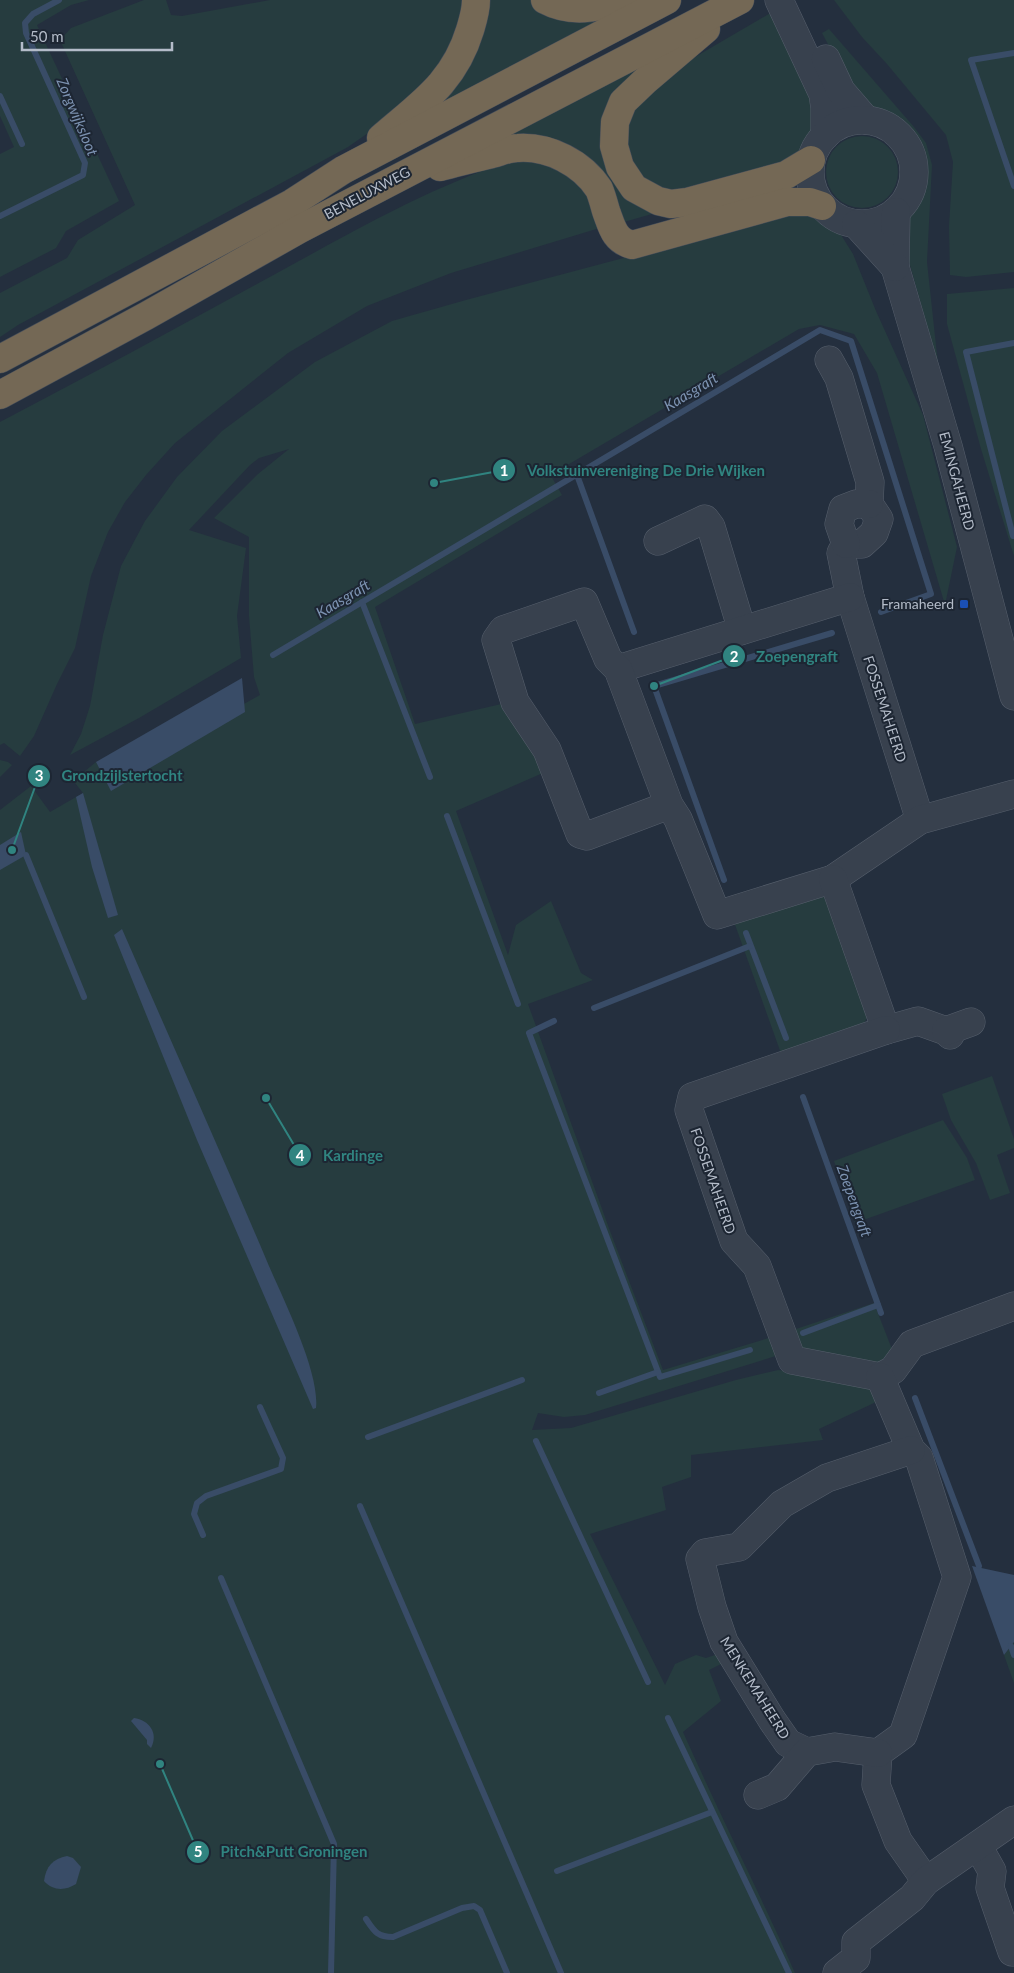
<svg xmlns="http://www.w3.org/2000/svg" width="1014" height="1973" font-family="Lato,sans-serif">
	<rect width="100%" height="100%" fill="#242f3e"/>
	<g fill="#263c3f">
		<path d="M0 0H89L71 5 37 25 119 201 66 231 56 248 0 277V154L14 147 0 116Z"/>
		<path d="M144 0H166L171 15 182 16 270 0H467L450 55 414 101 348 147 18 325 0 337V293L67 258 78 240 135 205 60 40 71 28Z"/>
		<path d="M486 0H533L622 8 431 111Z"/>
		<path d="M834 0H1014V272L966 277 950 275 949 226 953 162 946 135 887 64 862 37Z"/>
		<path d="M774 11 814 92 817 128 811 140 795 160 668 194 647 186 631 168 625 144 629 116 640 96 678 67Z"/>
		<path d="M829 29 914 127 926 143 932 165 927 262 938 364 906 251V219L921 193 925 164 916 138 904 123 874 109 853 91 822 33Z"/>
		<path d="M669 51 606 144 666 210 624 222 600 175 498 141Z"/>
		<circle cx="862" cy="172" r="36"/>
		<path d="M513 160C546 163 574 167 592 197 598 205 600 218 603 227L451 273 367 306 288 353 175 443 146 475 125 502 108 532 91 576 75 648 57 684 34 736 20 756 4 743 0 745V422C90 375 179 327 268 278 347 235 427 188 513 160Z"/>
		<path d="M796 212 816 216 836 227 853 254 876 311 923 415 957 547 945 605 877 373 854 334 820 325 799 329 564 467 547 469 562 495 375 607 415 724 510 702 552 769 456 811 508 955 516 925 551 901 581 973 593 980 528 1004 610 1231 663 1370 772 1337 779 1355 585 1415 564 1417 538 1413 532 1430 571 1428 736 1380 778 1370 868 1381 876 1402 819 1429 823 1440 691 1455V1477L662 1487 666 1510 590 1534 665 1685 675 1664 696 1655 706 1658 718 1654 723 1663 709 1670 721 1701 683 1732C719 1813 759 1892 795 1973H0V810L31 786 50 812 83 793 75 783 79 776 96 762 106 780 260 695 254 677 249 616V537L214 518 258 474 289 449 259 458 250 465 189 530 246 548 237 616 241 658 139 718 70 755 81 734 90 706 103 635 121 566 145 521 177 477 222 431 315 362 392 321 466 300Z"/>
		<path d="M1014 288V556L981 449 947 324V294Z"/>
		<path d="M0 760 8 762 12 765 0 777Z"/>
		<path d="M822 894 830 902 870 1012 861 1029 783 1059 733 919Z"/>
		<path d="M992 1076 1014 1139V1148L997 1155 1010 1193 990 1200 976 1163 951 1120 942 1094Z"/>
		<path d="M943 1120 967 1158 975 1180 855 1223 834 1161Z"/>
		<path d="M874 1303 895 1357 881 1366 801 1352 790 1331Z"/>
		<path d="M1014 1642V1683L1004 1655Z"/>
	</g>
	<g fill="#394c67">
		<path d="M242 678 245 712 111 791 96 762Z"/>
		<path d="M83 793 118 915 108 918 92 867 76 797Z"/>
		<path d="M21 832 26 855 0 870V845Z"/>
		<path d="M122 929C170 1039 219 1148 266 1259 281 1295 320 1371 316 1408L313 1409 197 1140 114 935Z"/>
		<path d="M972 1566 1014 1575V1642L1004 1655Z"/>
		<path d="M134 1718C149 1720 159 1733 151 1748L147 1744V1740L131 1721Z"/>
		<path d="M67 1856 73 1858 81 1867 76 1884C65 1891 53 1891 44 1881 46 1866 53 1859 67 1856Z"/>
	</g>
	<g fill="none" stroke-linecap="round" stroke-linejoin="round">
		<g stroke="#394c67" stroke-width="6">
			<path d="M1014 53 971 60 1014 186"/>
			<path d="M0 96 22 144"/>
			<path d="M0 216 83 175 85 163 26 33 25 23 33 14 59 0"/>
			<path d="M577 475 634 632"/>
			<path d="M1013 536 966 352 1014 343"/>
			<path d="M362 602 430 777"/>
			<path d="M273 655 820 330 851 341 931 594 881 612"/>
			<path d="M447 816 518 1004"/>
			<path d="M26 855 84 997"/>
			<path d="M724 880 654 686 832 633"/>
			<path d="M746 933 786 1038"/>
			<path d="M594 1008 750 946"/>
			<path d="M554 1021 529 1033 660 1377 750 1350"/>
			<path d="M803 1097 881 1313"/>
			<path d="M803 1333 878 1305"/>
			<path d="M599 1393 658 1372"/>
			<path d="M915 1398 979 1566"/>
			<path d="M368 1437 522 1380"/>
			<path d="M536 1441 648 1682"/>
			<path d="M360 1506 561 1973"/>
			<path d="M203 1535 194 1514 197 1503 206 1496 281 1469 283 1458 260 1407"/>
			<path d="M221 1578 334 1844 331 1973"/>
			<path d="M1011 1646 1014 1655"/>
			<path d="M668 1718 789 1973"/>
			<path d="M557 1871 712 1812"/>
			<path d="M366 1919C374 1931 377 1937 393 1937L462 1908 474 1906 480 1910 507 1973"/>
		</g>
		<g stroke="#565f6c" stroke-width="29">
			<g id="minor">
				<path d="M779 0 823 94 825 108V136"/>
				<path d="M826 59 841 91 866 120"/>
				<circle cx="862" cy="172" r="52"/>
				<path d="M896 212 895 267 948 446 1014 696"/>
				<path d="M856 224 895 267"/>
				<path d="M829 360 839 378 870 482 869 504 879 519 874 533 862 544H846L841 553 850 597 920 820"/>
				<path d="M658 541 705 519 711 527 742 630"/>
				<path d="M846 544 839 524 843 509 856 504H869"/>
				<path d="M618 669 850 597"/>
				<path d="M669 805 587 836 580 834 547 750 515 702 496 640 503 630 584 602 608 659 618 669 669 805 678 819 717 915 833 879 920 820 1014 794"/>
				<path d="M833 879 886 1030 918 1021 946 1031 950 1035"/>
				<path d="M886 1030 692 1097 689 1110 734 1241 757 1266 792 1360 880 1377 893 1370 912 1344 1014 1306"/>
				<path d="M946 1031 971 1022"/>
				<path d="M880 1377 911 1450 919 1458 957 1577 903 1735 878 1753 876 1785 898 1841 926 1881"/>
				<path d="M807 1752 788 1743 772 1720 724 1642 712 1607 700 1559 705 1553 739 1547 782 1504 827 1478 911 1450"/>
				<path d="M758 1795 777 1787 807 1752 835 1747 878 1753"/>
				<path d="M978 1846 992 1871 990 1888 1012 1952"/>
				<path d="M837 1973 856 1958V1942L912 1898 926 1881 1014 1820"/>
			</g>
		</g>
		<g stroke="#434c59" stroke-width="29">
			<g id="highway">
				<path d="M545 0C571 14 597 8 625 0"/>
				<path d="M706 29 645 81 623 102 615 122 614 146 620 167 634 188 658 201 671 204 687 202 786 175 811 160"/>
				<path d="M381 138C420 104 454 83 470 30 473 20 476 11 476 0"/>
				<path d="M440 167C457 163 474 158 492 154 500 152 509 148 518 148 549 146 582 163 599 189 602 196 604 204 606 211 612 227 614 240 632 245L787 202H810L822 206"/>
				<path d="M0 359 292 203 343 170 667 0"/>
				<path d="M0 395 146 316 300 229 740 0"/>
			</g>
		</g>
		<use href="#minor" stroke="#38414e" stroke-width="28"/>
		<use href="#highway" stroke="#746855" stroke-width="28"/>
	</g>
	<rect fill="#1a4fb4" stroke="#1d2633" stroke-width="2" x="959" y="599" width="10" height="10" rx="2.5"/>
	<g text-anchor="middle" stroke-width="4" stroke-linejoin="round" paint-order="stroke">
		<g font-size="14" fill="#b4bcc9" stroke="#1d2633">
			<text transform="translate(367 193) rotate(-28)" y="5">BENELUXWEG</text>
			<text transform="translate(957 481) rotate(75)" y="5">EMINGAHEERD</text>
			<text transform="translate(885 709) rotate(72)" y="5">FOSSEMAHEERD</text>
			<text transform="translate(713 1181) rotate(71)" y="5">FOSSEMAHEERD</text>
			<text transform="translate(755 1688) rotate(58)" y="5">MENKEMAHEERD</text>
		</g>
		<g font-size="14" fill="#b4bcc9" stroke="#1d2633" text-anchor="end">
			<text x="954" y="609">Framaheerd</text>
		</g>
		<g font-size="15" font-style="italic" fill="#7c92b1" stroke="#1d2633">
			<text transform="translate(77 117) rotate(67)" y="5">Zorgwijksloot</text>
			<text transform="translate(691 392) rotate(-31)" y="5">Kaasgraft</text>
			<text transform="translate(343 599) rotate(-31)" y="5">Kaasgraft</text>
			<text transform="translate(854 1201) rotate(70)" y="5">Zoepengraft</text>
		</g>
	</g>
	<path fill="none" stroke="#308480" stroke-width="2" d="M434 483L504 470M654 686L734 656M12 850L39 776M266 1098L300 1155M160 1764L198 1852"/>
	<g fill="#308480" stroke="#1d2633" stroke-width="2">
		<circle cx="434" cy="483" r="5"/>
		<circle cx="654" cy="686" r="5"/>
		<circle cx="12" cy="850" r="5"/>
		<circle cx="266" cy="1098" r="5"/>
		<circle cx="160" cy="1764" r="5"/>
		<circle cx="504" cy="470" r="12"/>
		<circle cx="734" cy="656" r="12"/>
		<circle cx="39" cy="776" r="12"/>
		<circle cx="300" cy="1155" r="12"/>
		<circle cx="198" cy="1852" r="12"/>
	</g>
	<g font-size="15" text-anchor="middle" font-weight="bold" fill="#fff">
		<text x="504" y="476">1</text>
		<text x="734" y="662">2</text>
		<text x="39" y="781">3</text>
		<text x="300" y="1161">4</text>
		<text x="198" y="1857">5</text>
	</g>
	<g font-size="15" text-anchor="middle" font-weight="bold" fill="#308480" stroke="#1d2633" stroke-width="4" stroke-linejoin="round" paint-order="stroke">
		<text x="646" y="476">Volkstuinvereniging De Drie Wijken</text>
		<text x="797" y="662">Zoepengraft</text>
		<text x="122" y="781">Grondzijlstertocht</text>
		<text x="353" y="1161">Kardinge</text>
		<text x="294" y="1857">Pitch&amp;Putt Groningen</text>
	</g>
	<path d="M22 42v8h150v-8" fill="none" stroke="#b4bcc9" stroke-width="2.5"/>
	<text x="30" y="42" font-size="15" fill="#b4bcc9" stroke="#1d2633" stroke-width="4" paint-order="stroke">50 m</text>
</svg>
